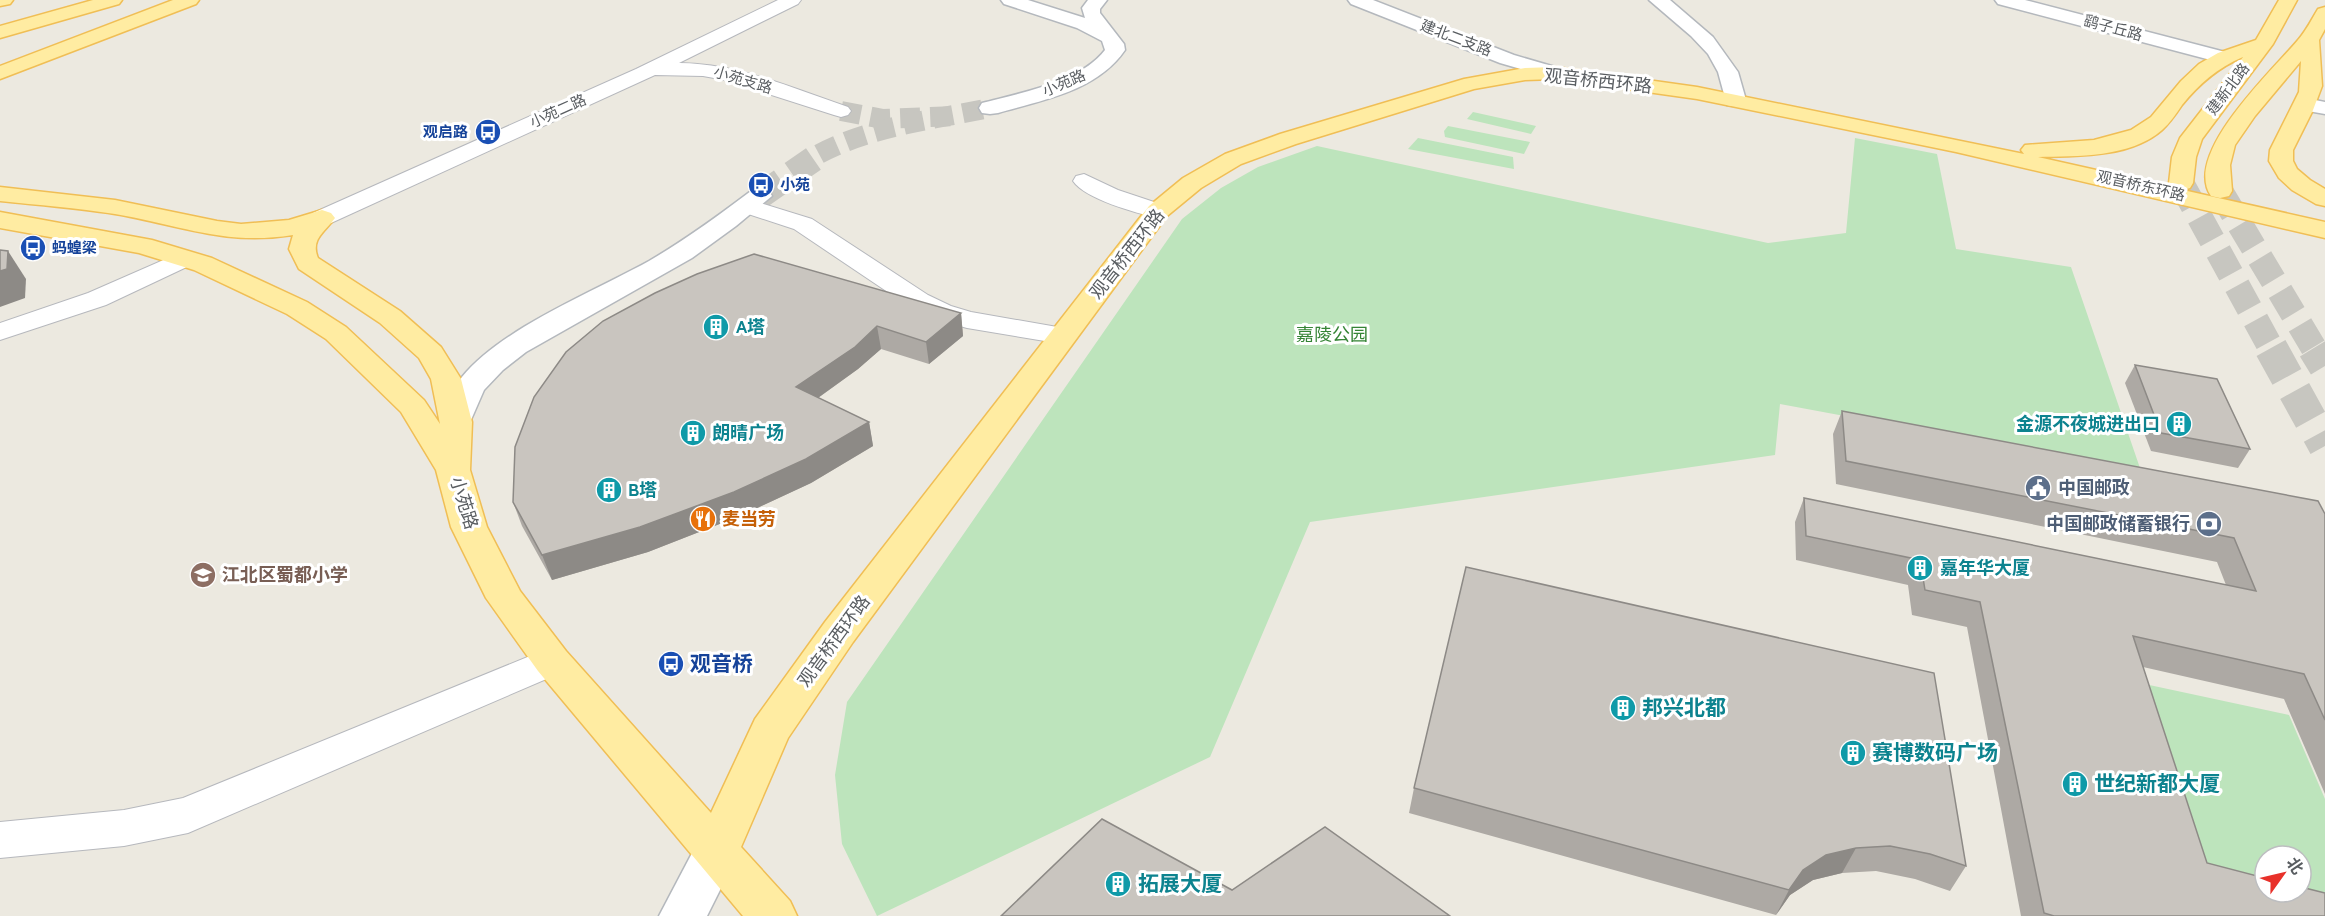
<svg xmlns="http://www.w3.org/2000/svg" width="2325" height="916" font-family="Cabin,'Noto Sans SC',sans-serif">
	<rect width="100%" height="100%" fill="#ece9e0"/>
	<g fill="#bde4bc" fill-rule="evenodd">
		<path d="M1473 112 1536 126 1531 134 1467 119Z"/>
		<path d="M1448 126 1530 142 1524 154 1445 137 1444 131Z"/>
		<path d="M1418 138 1513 157 1514 169 1408 149Z"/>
		<path d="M1855 138 1937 154 1956 249 2071 267 2141 471 1780 404 1775 455 1310 522 1210 757 877 916 842 844 835 775 847 702 1182 219 1221 188 1258 167 1317 146 1768 243 1846 233Z"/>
		<path d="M2126 680 2289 715 2325 799V916L2189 887ZM2265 856H2301V892H2265Z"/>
	</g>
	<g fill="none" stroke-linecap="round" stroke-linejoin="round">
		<path stroke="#c7c6c0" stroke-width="20" stroke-dasharray="20 10" stroke-linecap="butt" d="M841 111 883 119 955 116"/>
		<path stroke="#c7c6c0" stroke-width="20" stroke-dasharray="20 10" stroke-linecap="butt" d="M819 154C872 126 932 120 990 108"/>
		<path stroke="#c7c6c0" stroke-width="26" stroke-dasharray="26 13" stroke-linecap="butt" d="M760 196 822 153"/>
		<g stroke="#c7c6c0" stroke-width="26" stroke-dasharray="26 13" stroke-linecap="butt">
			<path d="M2181 183 2272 350"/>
			<path d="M2220 191 2315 350"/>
		</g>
		<g stroke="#c7c6c0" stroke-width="33" stroke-dasharray="33 16" stroke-linecap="butt">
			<path d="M2271 348 2325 446"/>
			<path d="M2314 348 2325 366"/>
		</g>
		<g stroke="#b6b8bd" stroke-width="2">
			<g id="street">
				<path d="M778 0H801L798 4 679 63C737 63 794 89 848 107L851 111 848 115 841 117 834 115 725 80 703 76 655 75 331 223 322 225 313 223 310 218 313 213 636 69Z"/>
				<path d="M1084 174 1118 190 1166 206 1170 211 1166 216 1158 218C1136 213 1085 199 1073 181L1076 176Z"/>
				<path d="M747 199 812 219 928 295 951 306 971 312 1063 328 1073 330 1077 336 1073 342 1063 344 967 328 931 318 910 307 794 229 739 211 735 206 739 201Z"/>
				<path d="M184 251 193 254 197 259 193 264 106 305 0 340V323L88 293Z"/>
				<path d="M552 647 565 651 571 661 565 671 188 833 124 846 0 858V822L124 810 183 798Z"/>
			</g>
		</g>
		<g stroke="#b4b8bd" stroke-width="3">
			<g id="secondary">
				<path d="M1001 0H1028L1085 18 1082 8 1088 0H1107L1100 9V13L1124 44 1125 50C1097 91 1043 100 998 113L990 114 982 113 979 108 982 103C1020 93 1081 82 1105 50L1102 41 1077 28 1004 4Z"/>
				<path d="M1348 0H1373L1514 55 1562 69 1565 73 1562 77 1555 79 1500 63 1351 4Z"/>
				<path d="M1649 0H1670L1713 37 1738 72 1746 100 1743 105 1735 106 1727 105 1718 72 1708 54 1691 36Z"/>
				<path d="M1995 0H2025L2229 53 2232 57 2229 61 2222 63 1998 4Z"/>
				<path d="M2305 98 2325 102V114L2297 109 2294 104 2297 99Z"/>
				<path d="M760 189 769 191 772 196 736 226 692 258 526 352 503 370 484 390 467 429 456 432 445 429 440 422C445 406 452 390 462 377 502 328 593 292 649 261 685 240 718 216 751 191Z"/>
				<path d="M716 832 732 838 739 852 707 916H659L700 838Z"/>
			</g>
		</g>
		<g stroke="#f0be55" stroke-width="3">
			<g id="primary">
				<path d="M0 0H13L10 4 0 6Z"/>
				<path d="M93 0H122L119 4 0 38V26Z"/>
				<path d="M173 0H199L196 4 0 79V66Z"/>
				<path d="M2279 0H2297L2273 44 2202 139 2196 157 2193 183 2190 188 2183 190 2325 222V238L1956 152 1697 99 1555 79 1525 80 1474 89 1296 144 1241 164 1201 188 1167 216 853 642 788 738 741 847 790 901 797 916H743L538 671 486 598 451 527 436 470 401 412 326 339 287 314 194 270 139 253 0 228V212L152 240 212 258 307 302 346 327 424 400 440 424 431 379 419 358 380 323 299 269 289 249 293 235C225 246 180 225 115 214 77 208 38 205 0 201V187L115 200 217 221 241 224 289 220 322 210 331 213 335 218C325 232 310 239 318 258L400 311 441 347 461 379 472 422 470 470 487 527 520 591 566 651 711 813 755 719 825 622 1149 206 1183 178 1225 154 1280 134 1464 79 1525 68 1555 67 1697 87 2024 154 2021 150 2025 145 2094 140 2131 130 2151 117 2181 81 2199 64 2218 53 2256 40ZM2243 57 2180 138 2172 157 2169 183 2172 187 2038 157C2077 156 2130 158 2162 130 2170 123 2176 114 2182 105 2199 84 2217 68 2243 57Z"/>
				<path d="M2325 7V29L2319 40 2322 86 2313 110 2293 150V161L2297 169 2310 180 2325 189V206L2316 204 2292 190 2279 178 2269 161 2270 150 2299 92 2301 61 2255 116 2235 145 2230 165 2232 191 2229 196 2220 198 2211 196C2182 154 2273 70 2298 40 2306 31 2312 19 2318 9Z"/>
			</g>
		</g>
		<use href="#street" fill="#fff" fill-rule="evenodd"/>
		<use href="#secondary" fill="#fff" fill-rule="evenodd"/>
		<use href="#primary" fill="#ffeca2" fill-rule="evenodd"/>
	</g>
	<g fill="#ada9a4">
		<path d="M961 313 963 336 929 364 881 349 858 369 818 398 869 422 873 446 811 483 740 516 648 552 552 580 522 526 513 502 566 352Z"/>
		<path d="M2135 365 2250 449 2238 468 2151 451 2125 383Z"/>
		<path d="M1842 411 2325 514V794L2284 699 2143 667 2207 863 2325 916H2021L1967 627 1912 615 1908 585 1796 560 1795 522 1804 498 2226 585 2217 562 1836 484 1833 434Z"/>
		<path d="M1466 567 1966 866 1950 891 1915 879 1876 871 1842 873 1813 880 1790 895 1776 915 1409 813 1414 788Z"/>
	</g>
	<g fill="#8d8a86">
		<path d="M8 251 26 279 25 298 0 307V271Z"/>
		<path d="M961 313 963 336 929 364 926 342Z"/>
		<path d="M877 326 881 349 858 369 801 410 796 387Z"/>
		<path d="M869 422 873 446 811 483 740 516 648 552 552 580 542 555Z"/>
		<path d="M1856 848 1842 873 1813 880 1790 895 1776 915 1789 890 1803 870 1826 855Z"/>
	</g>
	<g fill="#c9c5bf" stroke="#8d8a86" stroke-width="1.5">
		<path d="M0 250 8 251 7 269 0 271Z"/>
		<path d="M754 254 961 313 926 342 877 326 855 347 796 387 869 422 806 459 734 492 640 527 542 555 513 502 515 447 534 397 566 352 603 321 655 293 697 274Z"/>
		<path d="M2135 365 2217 379 2250 449 2161 433Z"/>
		<path d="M1842 411 2318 501 2325 514V720L2304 674 2133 636 2207 863 2265 878V892H2301V887L2325 893V916H2054L2044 913 1980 602 1925 590 1920 560 1806 536 1804 498 2256 591 2234 538 1846 461Z"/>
		<path d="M1466 567 1934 673 1966 866 1930 854 1890 846 1856 848 1826 855 1803 870 1789 890 1414 788Z"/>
		<path d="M1102 819 1232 890 1325 827 1450 916H1001Z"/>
	</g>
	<defs>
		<g id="bus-disc" transform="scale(1.35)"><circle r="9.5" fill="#1a4fb4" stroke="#fff"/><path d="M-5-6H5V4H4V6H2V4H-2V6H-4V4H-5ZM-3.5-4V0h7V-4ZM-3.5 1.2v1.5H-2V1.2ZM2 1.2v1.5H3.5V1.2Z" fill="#fff"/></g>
		<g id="building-disc" transform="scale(1.35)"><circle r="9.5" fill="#0f9aa8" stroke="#fff"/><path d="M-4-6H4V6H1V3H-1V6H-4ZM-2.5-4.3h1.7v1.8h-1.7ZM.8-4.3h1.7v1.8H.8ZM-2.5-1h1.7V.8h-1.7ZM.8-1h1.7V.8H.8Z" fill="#fff"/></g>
		<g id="civic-disc" transform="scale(1.35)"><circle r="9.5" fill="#5c6f8a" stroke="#fff"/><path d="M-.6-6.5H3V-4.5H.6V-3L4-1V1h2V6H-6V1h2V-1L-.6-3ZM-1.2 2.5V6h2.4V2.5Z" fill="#fff"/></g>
		<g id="restaurant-disc" transform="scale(1.35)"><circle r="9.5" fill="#e8710a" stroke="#fff"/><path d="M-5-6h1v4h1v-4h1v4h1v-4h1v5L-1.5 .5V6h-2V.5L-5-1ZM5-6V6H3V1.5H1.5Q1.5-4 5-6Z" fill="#fff"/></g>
		<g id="bank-disc" transform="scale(1.35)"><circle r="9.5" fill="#5c6f8a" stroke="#fff"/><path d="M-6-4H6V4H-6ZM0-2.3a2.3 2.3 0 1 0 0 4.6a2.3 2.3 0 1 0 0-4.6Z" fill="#fff"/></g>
		<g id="school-disc" transform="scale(1.35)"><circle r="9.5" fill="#8d6e63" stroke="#fff"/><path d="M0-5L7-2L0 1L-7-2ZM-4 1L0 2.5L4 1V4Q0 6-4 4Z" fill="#fff"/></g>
	</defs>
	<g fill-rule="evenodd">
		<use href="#bus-disc" x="488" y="132"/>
		<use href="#bus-disc" x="761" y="185"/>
		<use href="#bus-disc" x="33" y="248"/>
		<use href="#building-disc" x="716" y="327"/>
		<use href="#building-disc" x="2179" y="424"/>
		<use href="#building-disc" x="693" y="433"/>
		<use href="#civic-disc" x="2038" y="488"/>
		<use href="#building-disc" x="609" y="490"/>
		<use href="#restaurant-disc" x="703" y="519"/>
		<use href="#bank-disc" x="2209" y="524"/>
		<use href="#building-disc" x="1920" y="568"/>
		<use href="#school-disc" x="203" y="575"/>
		<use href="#bus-disc" x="671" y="664"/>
		<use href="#building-disc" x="1623" y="708"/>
		<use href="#building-disc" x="1853" y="753"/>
		<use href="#building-disc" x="2075" y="784"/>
		<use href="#building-disc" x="1118" y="884"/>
	</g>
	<g text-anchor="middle" stroke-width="6" stroke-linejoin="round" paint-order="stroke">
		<g font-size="15" fill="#595d61" stroke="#fff">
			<text transform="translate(2113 28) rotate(15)" y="5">鹞子丘路</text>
			<text transform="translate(1456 38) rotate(21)" y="5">建北二支路</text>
			<text transform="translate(743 80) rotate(17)" y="5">小苑支路</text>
			<text transform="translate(1064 83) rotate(-23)" y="5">小苑路</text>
			<text transform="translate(2228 89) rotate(-53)" y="5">建新北路</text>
			<text transform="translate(558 111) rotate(-24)" y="5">小苑二路</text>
			<text transform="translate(2141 186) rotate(13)" y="5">观音桥东环路</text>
		</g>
		<g font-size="15" font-weight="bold" fill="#164399" stroke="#fff" text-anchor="start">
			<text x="468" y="137" text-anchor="end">观启路</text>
			<text x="780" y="190">小苑</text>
			<text x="52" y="253">蚂蝗梁</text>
		</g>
		<g font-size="18" fill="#595d61" stroke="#fff">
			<text transform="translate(1598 81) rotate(6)" y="6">观音桥西环路</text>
			<text transform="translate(1127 254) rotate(-52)" y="6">观音桥西环路</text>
			<text transform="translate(464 503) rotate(73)" y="6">小苑路</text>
			<text transform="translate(834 641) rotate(-54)" y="6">观音桥西环路</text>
		</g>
		<g font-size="18" font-weight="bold" fill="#0d838f" stroke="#fff" text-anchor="start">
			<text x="736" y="333">A塔</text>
			<text x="2160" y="430" text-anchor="end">金源不夜城进出口</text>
			<text x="712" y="439">朗晴广场</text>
			<text x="628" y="496">B塔</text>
			<text x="1940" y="574">嘉年华大厦</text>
		</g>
		<g font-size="18" fill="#358435" stroke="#fff">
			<text x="1332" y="341">嘉陵公园</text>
		</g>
		<g font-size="18" font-weight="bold" fill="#4e5e75" stroke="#fff" text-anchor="start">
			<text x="2058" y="494">中国邮政</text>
			<text x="2190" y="530" text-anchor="end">中国邮政储蓄银行</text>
		</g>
		<g font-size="18" font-weight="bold" fill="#c56008" stroke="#fff" text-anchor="start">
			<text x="722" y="525">麦当劳</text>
		</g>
		<g font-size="18" font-weight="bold" fill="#785e54" stroke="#fff" text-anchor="start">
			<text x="222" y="581">江北区蜀都小学</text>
		</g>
		<g font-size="21" font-weight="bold" fill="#164399" stroke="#fff" text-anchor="start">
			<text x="690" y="671">观音桥</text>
		</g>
		<g font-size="21" font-weight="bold" fill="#0d838f" stroke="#fff" text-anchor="start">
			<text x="1642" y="715">邦兴北都</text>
			<text x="1872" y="760">赛博数码广场</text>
			<text x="2094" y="791">世纪新都大厦</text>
			<text x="1138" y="891">拓展大厦</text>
		</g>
	</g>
	<g transform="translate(2283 874) rotate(56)"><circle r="28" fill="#ffffff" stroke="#bdbec0" stroke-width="1.5"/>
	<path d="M0-4.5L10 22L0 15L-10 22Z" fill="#e8312a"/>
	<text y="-9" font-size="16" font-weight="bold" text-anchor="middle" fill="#595d61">北</text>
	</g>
</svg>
